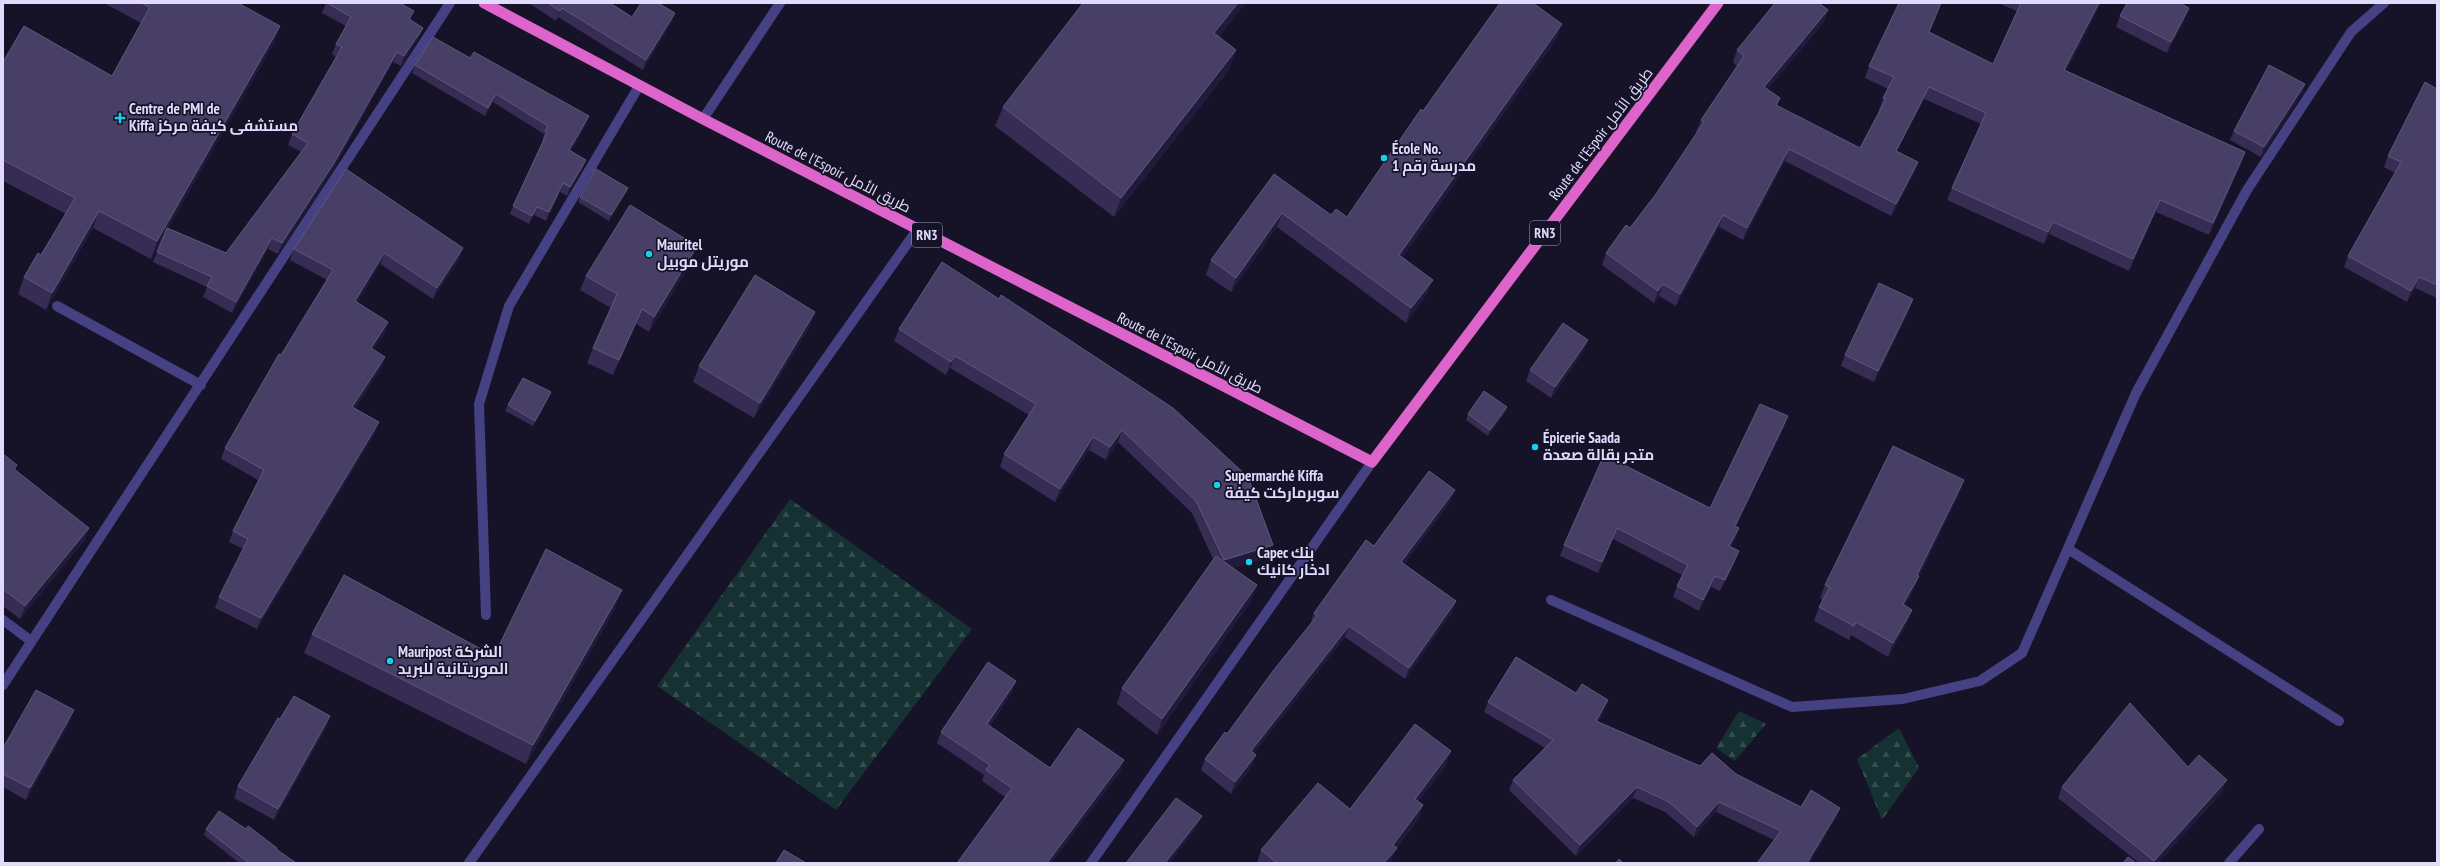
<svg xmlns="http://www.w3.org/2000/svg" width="2440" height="866" font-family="'PT Sans Narrow',Cairo,sans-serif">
	<defs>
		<pattern id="forest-firs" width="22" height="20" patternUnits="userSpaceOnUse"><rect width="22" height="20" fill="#153131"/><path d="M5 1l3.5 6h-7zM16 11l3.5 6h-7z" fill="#374e50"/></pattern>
	</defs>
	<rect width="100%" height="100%" fill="#161227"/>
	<g fill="url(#forest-firs)">
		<path d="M790 499 972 629 836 810 657 686Z"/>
		<path d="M1739 711 1766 724 1735 761 1716 748Z"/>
		<path d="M1899 728 1919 768 1882 820 1857 759Z"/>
	</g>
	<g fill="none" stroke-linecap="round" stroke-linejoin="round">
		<g stroke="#454182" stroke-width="10">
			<path d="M57 306 201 385"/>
			<path d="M486 615 479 404 509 306 639 86"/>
		</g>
		<g stroke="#454182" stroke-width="10">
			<path d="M703 119 780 3"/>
			<path d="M2068 549 2339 721"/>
			<path d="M1551 600 1792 707 1903 699 1980 681 2022 653 2136 393 2247 190 2351 32 2384 3"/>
			<path d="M3 620 31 641"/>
			<path d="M3 685 450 3"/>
			<path d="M469 863 917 230"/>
			<path d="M1091 863 1372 462"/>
			<path d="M2229 863 2259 829"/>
		</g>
		<path stroke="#dc64ca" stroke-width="11" d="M484 3 703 119 1372 462 1718 3"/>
	</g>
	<g fill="#362c54">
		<path d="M104 3H240V4L274 43 168 228 226 253 301 152 288 145 292 134 336 57 332 54 336 44 346 26 322 13 326 3 414 11 410 20 423 28 419 38 401 66 393 62 331 173 278 254 268 249 232 313 203 297 207 287 153 262 157 252 165 233 151 259 93 228 46 310 18 294 24 277 41 255 66 214 3 181V62L112 76 141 23Z"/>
		<path d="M529 3H610L632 17 675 13 671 23 643 70 558 17 556 21Z"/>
		<path d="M1899 3H1941L1929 32 1993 64 2017 11 1998 3H2101L2066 71 2245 152 2241 164 2209 235 2156 212 2129 271 2049 234 2044 244 1947 200 1952 188 1981 124 1924 99 1897 151 1914 174 1891 216 1785 161 1743 240 1719 227 1676 306 1659 296 1654 303 1602 265 1606 253 1630 228 1656 194 1697 133 1696 132 1701 120 1737 66 1733 62 1737 50 1822 5 1828 10 1824 22 1767 90 1780 98 1777 106 1860 148 1880 111 1879 110 1883 98 1888 89 1865 78 1869 66Z"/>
		<path d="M2120 16 2185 19 2167 53 2116 27Z"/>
		<path d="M1219 37 1236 50 1229 70 1114 217 995 126 1003 107Z"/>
		<path d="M1557 38 1402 258 1427 294 1406 323 1277 227 1231 292 1206 275 1211 260 1274 174 1331 215 1347 217 1423 111Z"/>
		<path d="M470 58 586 124 571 151 586 160 583 168 567 196 560 192 546 221 534 215 529 224 510 214 513 206 543 140H542L544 134 493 102 485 116 412 73 415 65Z"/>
		<path d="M2305 84 2302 93 2261 157 2230 140 2234 131Z"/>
		<path d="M2437 89V298L2415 288 2407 302 2344 267 2348 256 2395 173 2384 167 2388 156Z"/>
		<path d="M628 188 625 194 609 221 578 202 580 197Z"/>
		<path d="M463 248 459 259 433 299 380 264 357 303 388 322 384 334 373 349 381 368 355 408 375 433 257 629 215 608 219 597 243 549 229 542 233 531 258 480 221 459 225 448 327 280 290 260 294 249Z"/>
		<path d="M692 261 649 332 636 324 613 375 587 363 593 348 611 308 580 290 586 276Z"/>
		<path d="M942 262 1273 545 1268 558 1233 568 1251 601 1157 735 1117 704 1122 688 1213 559 1192 513 1118 442 1106 460 1089 450 1055 502 1000 467 1004 454 1029 415 950 368 946 375 894 341 899 329Z"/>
		<path d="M1909 311 1874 382 1841 366 1845 355Z"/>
		<path d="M815 312 809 328 754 418 693 382 699 366Z"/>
		<path d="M1584 351 1551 398 1526 381 1530 370Z"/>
		<path d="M549 398 533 426 505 411 508 405Z"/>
		<path d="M1505 413 1488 436 1466 420 1468 414Z"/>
		<path d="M1784 427 1736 526 1739 528 1735 539 1731 547 1739 551 1735 562 1720 591 1711 587 1699 611 1673 597 1677 586 1682 575 1613 539 1598 573 1560 556 1564 545 1604 455 1710 508Z"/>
		<path d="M3 454 17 465 15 470 89 528 84 541 20 619 3 606Z"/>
		<path d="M1964 480 1959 494 1919 576 1914 589 1905 605 1912 610 1907 623 1888 657 1851 635 1849 640 1814 621 1819 607 1823 600 1820 598 1825 585Z"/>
		<path d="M1451 501 1404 564 1456 601 1452 612 1405 679 1345 637 1254 753 1252 766 1231 794 1201 770 1205 759 1227 734 1310 625 1314 613 1374 546Z"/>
		<path d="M615 609 526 764 304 653 312 634 494 656Z"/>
		<path d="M1016 681 1012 692 990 726 1050 768 1124 760 1120 772 1051 863H957L1005 797 982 781 984 775 937 743 941 732Z"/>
		<path d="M1576 693 1604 710 1598 722 1700 766 1736 774 1801 807 1836 818 1774 840 1716 812 1694 837 1665 812 1633 798 1576 856 1509 790 1513 780 1545 748 1484 712 1488 702Z"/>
		<path d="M330 716 326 728 274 820 234 798 238 786 280 719Z"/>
		<path d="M70 721 26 800 3 787V748Z"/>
		<path d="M1446 766 1418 801 1423 805 1418 819 1397 848 1390 863H1257L1261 850Z"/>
		<path d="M2188 767 2223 791 2158 863H2139L2058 798 2062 787Z"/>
		<path d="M206 829H246L277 848 276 849 296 863H239L204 835Z"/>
	</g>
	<g fill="#211a3a">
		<path d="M1238 3H1246L1207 53 1214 33Z"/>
		<path d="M2099 3H2101L2060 82 2064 70Z"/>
		<path d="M562 8 558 17 556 21 560 11Z"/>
		<path d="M2189 8 2185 19 2167 53 2171 42Z"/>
		<path d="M1828 10 1824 22 1760 99 1764 87Z"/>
		<path d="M414 11 410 21 409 19Z"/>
		<path d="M675 13 671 23 643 70 646 60Z"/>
		<path d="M1562 24 1557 38 1394 270 1399 255Z"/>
		<path d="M280 26 274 43 151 259 157 241Z"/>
		<path d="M423 28 419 38 401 66 404 56Z"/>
		<path d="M1236 50 1229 70 1114 217 1121 198Z"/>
		<path d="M397 52 393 62 331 173 278 254 282 243Z"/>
		<path d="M2305 84 2302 93 2261 157 2264 147Z"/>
		<path d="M1929 87 1924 99 1891 163 1896 151Z"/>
		<path d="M496 94 493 102 485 116 488 108Z"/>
		<path d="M1780 98 1776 110V105Z"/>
		<path d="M589 116 586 124 566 159 569 150Z"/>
		<path d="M1789 149 1785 161 1743 240 1747 228Z"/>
		<path d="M2245 152 2241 164 2209 235 2213 223Z"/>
		<path d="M586 160 583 168 567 196 570 187Z"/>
		<path d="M1918 162 1914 174 1891 216 1896 204Z"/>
		<path d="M563 183 560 192 546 221 549 212Z"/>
		<path d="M628 188 625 194 609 221 611 215Z"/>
		<path d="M2160 200 2156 212 2129 271 2133 259Z"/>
		<path d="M537 207 534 215 529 224 532 216Z"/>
		<path d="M99 211 93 228 46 310 52 293Z"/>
		<path d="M1282 213 1277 227 1231 292 1236 278Z"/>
		<path d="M1723 215 1719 227 1676 306 1680 294Z"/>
		<path d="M2053 222 2049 234 2044 244 2048 232Z"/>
		<path d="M272 238 268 249 232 313 236 302Z"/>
		<path d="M697 246 692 261 649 332 654 317Z"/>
		<path d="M463 248 459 259 433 299 437 288Z"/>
		<path d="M384 253 380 264 351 313 355 301Z"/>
		<path d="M2419 277 2415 288 2407 302 2411 291Z"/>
		<path d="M1433 280 1427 294 1406 323 1411 308Z"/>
		<path d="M1663 284 1659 296 1654 303 1658 291Z"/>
		<path d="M1913 299 1909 311 1874 382 1878 371Z"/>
		<path d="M642 309 636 324 613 375 619 360Z"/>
		<path d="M815 312 809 328 754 418 760 403Z"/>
		<path d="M388 322 384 334 367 359 371 348Z"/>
		<path d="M1588 340 1584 351 1551 398 1555 387Z"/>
		<path d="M955 356 950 368 946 375 951 362Z"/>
		<path d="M385 357 381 368 348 418 352 407Z"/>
		<path d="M551 392 549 398 533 426 535 421Z"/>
		<path d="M1507 407 1505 413 1488 436 1490 430Z"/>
		<path d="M1788 416 1784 427 1731 537 1735 526Z"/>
		<path d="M379 422 375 433 257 629 261 618Z"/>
		<path d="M1122 430 1118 442 1106 460 1110 447Z"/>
		<path d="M1093 437 1089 450 1055 502 1060 489Z"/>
		<path d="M1964 480 1959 494 1916 581 1919 576 1914 589 1898 618 1903 604Z"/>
		<path d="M1455 490 1451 501 1397 573 1401 562Z"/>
		<path d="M89 528 84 541 20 619 25 606Z"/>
		<path d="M1617 528 1613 539 1598 573 1602 562Z"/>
		<path d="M1739 528 1735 539 1725 558 1729 546Z"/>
		<path d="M1273 545 1268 558 1220 573 1224 560Z"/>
		<path d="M1739 551 1735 562 1720 591 1725 580Z"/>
		<path d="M1715 576 1711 587 1699 611 1703 600Z"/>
		<path d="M1257 585 1251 601 1157 735 1162 719Z"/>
		<path d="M622 590 615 609 526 764 533 745Z"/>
		<path d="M1456 601 1452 612 1405 679 1409 668Z"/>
		<path d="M1912 610 1907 623 1888 657 1893 643Z"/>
		<path d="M1349 626 1345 637 1247 762 1251 751Z"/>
		<path d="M1016 681 1012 692 983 736 987 724Z"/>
		<path d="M1608 700 1604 710 1592 731 1596 721Z"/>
		<path d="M74 710 70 721 26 800 30 788Z"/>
		<path d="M330 716 326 728 274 820 278 809Z"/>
		<path d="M1451 751 1446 766 1410 813 1415 799Z"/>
		<path d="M1256 755 1252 766 1231 794 1235 782Z"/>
		<path d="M1124 760 1120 772 1051 863H1047Z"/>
		<path d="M2227 780 2223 791 2158 863H2153L2154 861Z"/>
		<path d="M1637 787 1633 798 1576 856 1580 845Z"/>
		<path d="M1719 802 1716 812 1694 837 1697 827Z"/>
		<path d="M1423 805 1418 819 1397 848 1391 862 1390 863H1384L1393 845Z"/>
		<path d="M1840 808 1836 818 1810 863H1807Z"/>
		<path d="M1202 816 1197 827 1170 863H1165Z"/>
	</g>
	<g fill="#483f66" stroke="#60577d">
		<path d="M141 3H238L280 26 157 241 99 211 52 293 24 277 38 253 41 255 75 198 3 160V62L24 26 112 76 150 7Z"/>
		<path d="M327 3H400L414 11 409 19 423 28 404 56 397 52 334 163 282 243 272 238 236 302 207 286 212 277 157 252 167 228 226 253 308 143 292 134 342 47 336 44 351 17Z"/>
		<path d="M548 3H610L632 17 641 3H658L675 13 646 60 562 8 560 11Z"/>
		<path d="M1083 3H1238L1214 33 1236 50 1121 198 1003 107Z"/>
		<path d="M1500 3H1533L1562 24 1399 255 1433 280 1411 308 1282 213 1236 278 1211 260 1274 174 1331 215 1336 209 1347 217 1421 109 1423 111Z"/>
		<path d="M1775 3H1821L1820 4 1828 10 1764 87 1780 98 1776 105 1860 148 1886 99 1883 98 1894 77 1869 66 1899 3H1941L1929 32 1993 64 2021 3H2099L2064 70 2245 152 2213 223 2160 200 2133 259 2053 222 2048 232 1952 188 1986 113 1929 87 1896 151 1918 162 1896 204 1789 149 1747 228 1723 215 1680 294 1663 284 1658 291 1606 253 1626 225 1630 228 1656 194 1704 122 1701 120 1744 56 1737 50Z"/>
		<path d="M2127 3H2180L2189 8 2171 42 2120 16Z"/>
		<path d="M433 37 470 58 474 52 589 116 569 150 586 160 570 187 563 183 549 212 537 207 532 216 513 206 547 133 545 131 548 126 496 94 488 108 415 65Z"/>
		<path d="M2269 65 2305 84 2264 147 2234 131Z"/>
		<path d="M2425 82 2437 89V285L2419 277 2411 291 2348 256 2401 162 2388 156Z"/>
		<path d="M346 169 463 248 437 288 384 253 355 301 388 322 371 348 385 357 352 407 379 422 261 618 219 597 248 539 233 531 264 470 225 448 279 354 281 355 333 270 294 249Z"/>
		<path d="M596 169 628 188 611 215 580 197Z"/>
		<path d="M630 205 697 246 654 317 642 309 619 360 593 348 617 294 586 276Z"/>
		<path d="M942 262 999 299 1001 295 1173 408 1248 477 1273 545 1224 560 1196 501 1122 430 1110 447 1093 437 1060 489 1004 454 1036 404 955 356 951 362 899 329Z"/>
		<path d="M755 275 815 312 760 403 699 366Z"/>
		<path d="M1879 283 1913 299 1878 371 1845 355Z"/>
		<path d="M1563 323 1588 340 1555 387 1530 370Z"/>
		<path d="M523 378 551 392 535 421 508 405Z"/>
		<path d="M1484 391 1507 407 1490 430 1468 414Z"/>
		<path d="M1760 404 1788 416 1735 526 1739 528 1729 546 1739 551 1725 580 1715 576 1703 600 1677 586 1688 565 1617 528 1602 562 1564 545 1604 455 1710 508Z"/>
		<path d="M1893 446 1964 480 1917 575 1919 576 1903 604 1912 610 1893 643 1856 622 1854 626 1819 607 1830 587 1825 585Z"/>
		<path d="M3 454 17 465 14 469 89 528 25 606 3 589Z"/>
		<path d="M1429 471 1455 490 1401 562 1456 601 1409 668 1349 626 1251 751 1256 755 1235 782 1205 759 1225 732 1227 734 1273 671 1317 616 1314 613 1366 540 1374 546Z"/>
		<path d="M546 549 622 590 533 745 312 634 344 575 494 656Z"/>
		<path d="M1216 556 1257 585 1162 719 1122 688Z"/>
		<path d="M1516 657 1576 693 1582 684 1608 700 1596 721 1700 766 1712 753 1736 774 1801 807 1811 790 1840 808 1807 863H1757L1781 831 1719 802 1697 827 1669 802 1637 787 1580 845 1513 780 1553 740 1488 702Z"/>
		<path d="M988 662 1016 681 987 724 1050 768 1078 728 1124 760 1047 863H957L1012 788 986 770 990 765 941 732Z"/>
		<path d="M36 690 74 710 30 788 3 774V748Z"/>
		<path d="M294 696 330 716 278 809 238 786 278 718 280 719Z"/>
		<path d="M2130 703 2188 767 2199 755 2227 780 2154 861 2062 787Z"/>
		<path d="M1415 724 1451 751 1415 799 1423 805 1393 845 1397 848 1384 863H1277L1261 850 1318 783 1350 809Z"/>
		<path d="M1176 798 1202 816 1165 863H1126Z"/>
		<path d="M219 811 246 829 248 826 277 848 276 849 296 863H249L206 829Z"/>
		<path d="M784 850 806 863H776Z"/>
		<path d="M2128 857 2136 863H2123Z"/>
		<path d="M1619 859 1623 863H1616Z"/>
	</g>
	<g fill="#16d0ed" stroke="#161227" stroke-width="1.5">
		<path d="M118 112h4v4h4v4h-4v4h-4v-4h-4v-4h4z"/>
		<circle cx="1384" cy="158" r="4"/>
		<circle cx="649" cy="254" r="4"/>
		<circle cx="1535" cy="447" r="4"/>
		<circle cx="1217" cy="485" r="4"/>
		<circle cx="1249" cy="562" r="4"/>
		<circle cx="390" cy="661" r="4"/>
	</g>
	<g text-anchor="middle" stroke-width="3.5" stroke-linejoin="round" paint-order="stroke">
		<g fill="#161227" stroke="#a39fbc" stroke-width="1">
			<rect x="1530" y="221" width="30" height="24" rx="3"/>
			<rect x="912" y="223" width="30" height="24" rx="3"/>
		</g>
		<g font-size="14" font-weight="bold" fill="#e0dbfc">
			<text x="1545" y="238">RN3</text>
			<text x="927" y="240">RN3</text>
		</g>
		<g font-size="15" font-weight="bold" fill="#e0dbfc" stroke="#161227" text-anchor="start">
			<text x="129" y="114">Centre de PMI de<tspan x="129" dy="17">Kiffa مستشفى كيفة مركز</tspan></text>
			<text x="1392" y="154">École No.<tspan x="1392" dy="17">1 مدرسة رقم</tspan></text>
			<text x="657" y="250">Mauritel<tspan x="657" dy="17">موريتل موبيل</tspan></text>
			<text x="1543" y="443">Épicerie Saada<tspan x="1543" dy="17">متجر بقالة صعدة</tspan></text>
			<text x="1225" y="481">Supermarché Kiffa<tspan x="1225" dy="17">سوبرماركت كيفة</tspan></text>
			<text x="1257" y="558">Capec بنك<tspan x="1257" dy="17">ادخار كانيك</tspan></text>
			<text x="398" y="657">Mauripost الشركة<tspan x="398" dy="17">الموريتانية للبريد</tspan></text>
		</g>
		<g font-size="15" fill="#e0dbfc" stroke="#161227">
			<text transform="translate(1601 134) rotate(-53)" y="5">Route de l’Espoir طريق الأمل</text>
			<text transform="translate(838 172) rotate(27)" y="5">Route de l’Espoir طريق الأمل</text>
			<text transform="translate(1190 353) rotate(27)" y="5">Route de l’Espoir طريق الأمل</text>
		</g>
	</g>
	<rect width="2440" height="866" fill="none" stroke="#e0dbfc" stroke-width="8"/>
</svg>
